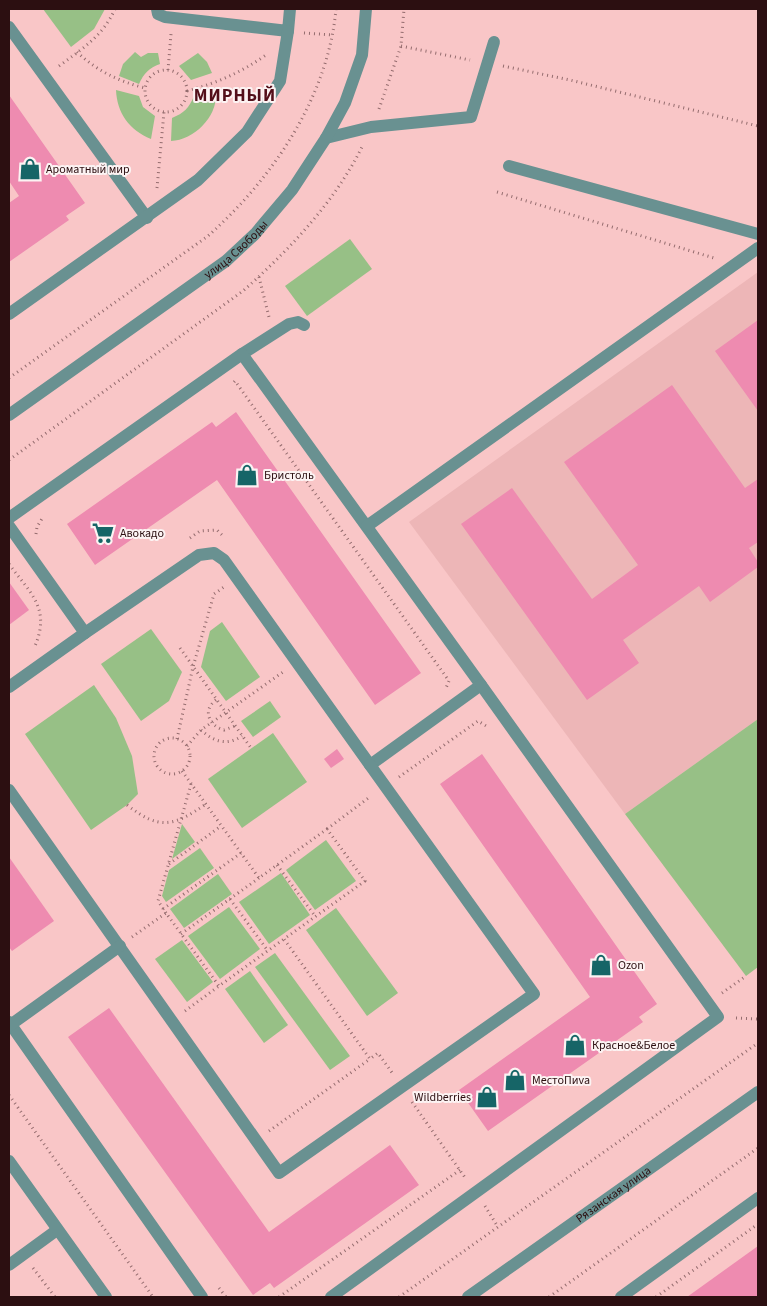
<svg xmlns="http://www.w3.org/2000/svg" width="767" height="1306" font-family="'Source Sans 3',sans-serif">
	<rect width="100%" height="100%" fill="#f9c6c7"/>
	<path fill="#edb6b7" d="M758 272V719L625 814 409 522Z"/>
	<g fill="#97c086">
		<path d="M43 9H105L94 29 71 47Z"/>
		<path d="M135 52 141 57 148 53H158L160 64C149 68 144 73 139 84L119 76 123 64Z"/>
		<path d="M198 53 207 62 212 73 191 80 179 66Z"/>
		<path d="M116 90 139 96 143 107 155 116 151 139C129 130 117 113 116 90Z"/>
		<path d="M216 94C217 117 194 140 171 141L172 118C184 113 189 108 194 96Z"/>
		<path d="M350 239 372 269 307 316 285 286Z"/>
		<path d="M222 622 260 677 226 701 201 667 210 631Z"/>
		<path d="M151 629 182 672 169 701 141 721 101 664Z"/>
		<path d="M94 685 116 718 132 756 138 794 127 805 91 830 25 734Z"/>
		<path d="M270 701 281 717 253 737 241 721Z"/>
		<path d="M758 719V967L746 976 625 814Z"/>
		<path d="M273 733 307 782 242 828 208 779Z"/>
		<path d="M182 824 195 842 172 859Z"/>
		<path d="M326 840 356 881 315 910 286 870Z"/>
		<path d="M200 848 214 868 166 902 162 896 169 870Z"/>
		<path d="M281 873 310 915 269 944 239 902Z"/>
		<path d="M218 874 232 894 184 928 170 909Z"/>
		<path d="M229 907 260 949 220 979 188 936Z"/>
		<path d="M336 908 398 993 367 1016 306 930Z"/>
		<path d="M182 940 213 982 187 1002 155 959Z"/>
		<path d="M275 953 350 1056 330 1070 255 967Z"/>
		<path d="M250 971 288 1025 264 1043 225 989Z"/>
	</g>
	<g fill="#ee8bb0">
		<path d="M9 95 85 203 66 216 69 220 9 262V203L19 196 9 181Z"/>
		<path d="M758 320V411L715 351Z"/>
		<path d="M672 385 745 488 758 479V542L749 548 758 562V567L710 602 699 586 623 640 639 663 587 700 461 524 512 488 592 599 638 565 564 462Z"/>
		<path d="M236 412 421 673 375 705 217 480 95 565 67 524 212 422 216 427Z"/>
		<path d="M9 582 29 610 9 625Z"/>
		<path d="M337 749 344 759 331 768 324 759Z"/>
		<path d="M482 754 657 1004 639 1017 643 1022 488 1131 459 1090 590 997 440 784Z"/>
		<path d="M9 857 54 921 12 951 9 947Z"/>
		<path d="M109 1008 269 1232 390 1145 419 1185 274 1288 270 1283 253 1295 68 1037Z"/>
		<path d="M758 1246V1297H687Z"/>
	</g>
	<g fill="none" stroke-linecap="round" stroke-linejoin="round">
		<g stroke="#946c6e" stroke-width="3" stroke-dasharray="1 4" stroke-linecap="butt">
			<path d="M304 33 333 35"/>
			<path d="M401 46 470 60"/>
			<path d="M77 52C97 71 118 81 145 88"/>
			<path d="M59 66C82 49 103 36 115 9"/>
			<path d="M503 66 570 80 758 126"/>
			<path d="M168 70 171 34"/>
			<circle cx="166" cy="91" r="21"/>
			<path d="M187 91C217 83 240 73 266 55"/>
			<path d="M379 109 401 46 404 9"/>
			<path d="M157 188 164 112"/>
			<path d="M497 192 714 258"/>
			<path d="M259 277 269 317"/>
			<path d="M9 378 208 236C273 178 328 97 336 9"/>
			<path d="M234 382 235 381 449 681 446 688"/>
			<path d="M9 460 243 291C289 250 334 203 362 147"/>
			<path d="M36 534 37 527 43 517"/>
			<path d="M190 538 200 531 217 530 224 537"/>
			<path d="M9 564C30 593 51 608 35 646"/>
			<path d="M180 648 251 748"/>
			<path d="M216 700C202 710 209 726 224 730L235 726"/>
			<path d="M201 730C214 742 227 746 242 736"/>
			<circle cx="172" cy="756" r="18"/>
			<path d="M177 739 193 667 214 594 224 587"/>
			<path d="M187 746 201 730 283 672"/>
			<path d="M182 771 259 878 327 829 365 881 284 939 370 1059 378 1053 393 1074"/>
			<path d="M399 777 478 721 488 727"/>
			<path d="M127 805C159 830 173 827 206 804"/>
			<path d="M327 829 371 796"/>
			<path d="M169 864 221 826"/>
			<path d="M277 865 315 916"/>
			<path d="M230 899 268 951"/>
			<path d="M163 909 241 853"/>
			<path d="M166 913 158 901 191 784"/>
			<path d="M181 934 259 878"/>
			<path d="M132 937 166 913 219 986 284 939"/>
			<path d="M722 993 746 976"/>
			<path d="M185 1011 219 986"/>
			<path d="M736 1018 758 1019"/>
			<path d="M9 1095 153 1297"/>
			<path d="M412 1102 466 1179"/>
			<path d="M269 1131 370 1059"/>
			<path d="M485 1206 498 1227"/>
			<path d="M33 1268 55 1297"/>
			<path d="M219 1288 226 1297"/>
			<path d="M279 1297 460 1170"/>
			<path d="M399 1297 758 1043"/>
			<path d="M549 1297 758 1148"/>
			<path d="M656 1297 758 1224"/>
		</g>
		<g stroke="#699191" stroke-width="12">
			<path d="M157 9 158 14 165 17 288 31 290 9"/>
			<path d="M9 27 147 218"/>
			<path d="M326 138 371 127 471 117 494 42"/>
			<path d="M509 166 758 234"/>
			<path d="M9 314 198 180 247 132 280 81 288 31"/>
			<path d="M242 354 289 324 298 322 304 325"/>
			<path d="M9 518 242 354 481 685 370 765 224 560 214 553 199 555 85 633 9 526"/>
			<path d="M367 526 758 248"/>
			<path d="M9 687 85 633"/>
			<path d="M9 790 279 1173 534 994 370 765"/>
			<path d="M9 1022 202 1297"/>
			<path d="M9 1026 120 946"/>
			<path d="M9 1265 57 1230"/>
			<path d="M331 1297 718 1017 481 685"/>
			<path d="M621 1297 758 1198"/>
		</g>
		<g stroke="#699191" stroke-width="12">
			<path id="s1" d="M9 415 226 261 255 234 292 190 326 138 345 103 362 55 366 9"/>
			<path d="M9 1161 106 1297"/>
			<path id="s2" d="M468 1297 758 1092"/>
		</g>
	</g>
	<defs>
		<g id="shop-bare" transform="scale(1.725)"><path d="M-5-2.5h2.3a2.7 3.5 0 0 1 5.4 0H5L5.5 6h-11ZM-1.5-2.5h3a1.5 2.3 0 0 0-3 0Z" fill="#166567" stroke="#fcf3f3" stroke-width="2.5" paint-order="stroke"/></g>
		<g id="supermarket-bare" transform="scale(1.725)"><path d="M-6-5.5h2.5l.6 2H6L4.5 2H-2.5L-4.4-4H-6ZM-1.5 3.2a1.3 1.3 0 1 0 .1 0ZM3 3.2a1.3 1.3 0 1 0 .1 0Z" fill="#166567" stroke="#fcf3f3" stroke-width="2.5" paint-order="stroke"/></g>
	</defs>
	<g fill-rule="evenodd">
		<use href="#shop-bare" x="30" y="169"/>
		<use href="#shop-bare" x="247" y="475"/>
		<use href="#supermarket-bare" x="103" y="533"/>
		<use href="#shop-bare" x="601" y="965"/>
		<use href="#shop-bare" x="575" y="1045"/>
		<use href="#shop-bare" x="515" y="1080"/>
		<use href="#shop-bare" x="487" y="1097"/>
	</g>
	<g text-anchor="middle" stroke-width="4" stroke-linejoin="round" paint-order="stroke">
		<g font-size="12" fill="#2c0f11" stroke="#fcf3f3" text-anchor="start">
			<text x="46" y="173">Ароматный мир</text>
			<text x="264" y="479">Бристоль</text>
			<text x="120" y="537">Авокадо</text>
			<text x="618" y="969">Ozon</text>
			<text x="592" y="1049">Красное&amp;Белое</text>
			<text x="532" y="1084">МестоПиvа</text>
			<text x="471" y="1101" text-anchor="end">Wildberries</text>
		</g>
		<g font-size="12" fill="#2c0f11" stroke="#fcf3f3">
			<text dy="4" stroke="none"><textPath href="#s1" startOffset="281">улица Свободы</textPath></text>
			<text dy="4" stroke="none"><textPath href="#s2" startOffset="178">Рязанская улица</textPath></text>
		</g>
		<g font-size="18" font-weight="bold" letter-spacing="1" fill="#530f1a" stroke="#fcf3f3">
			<text x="235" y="101">МИРНЫЙ</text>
		</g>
	</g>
	<rect width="767" height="1306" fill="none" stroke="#2c0f11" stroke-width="20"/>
</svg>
